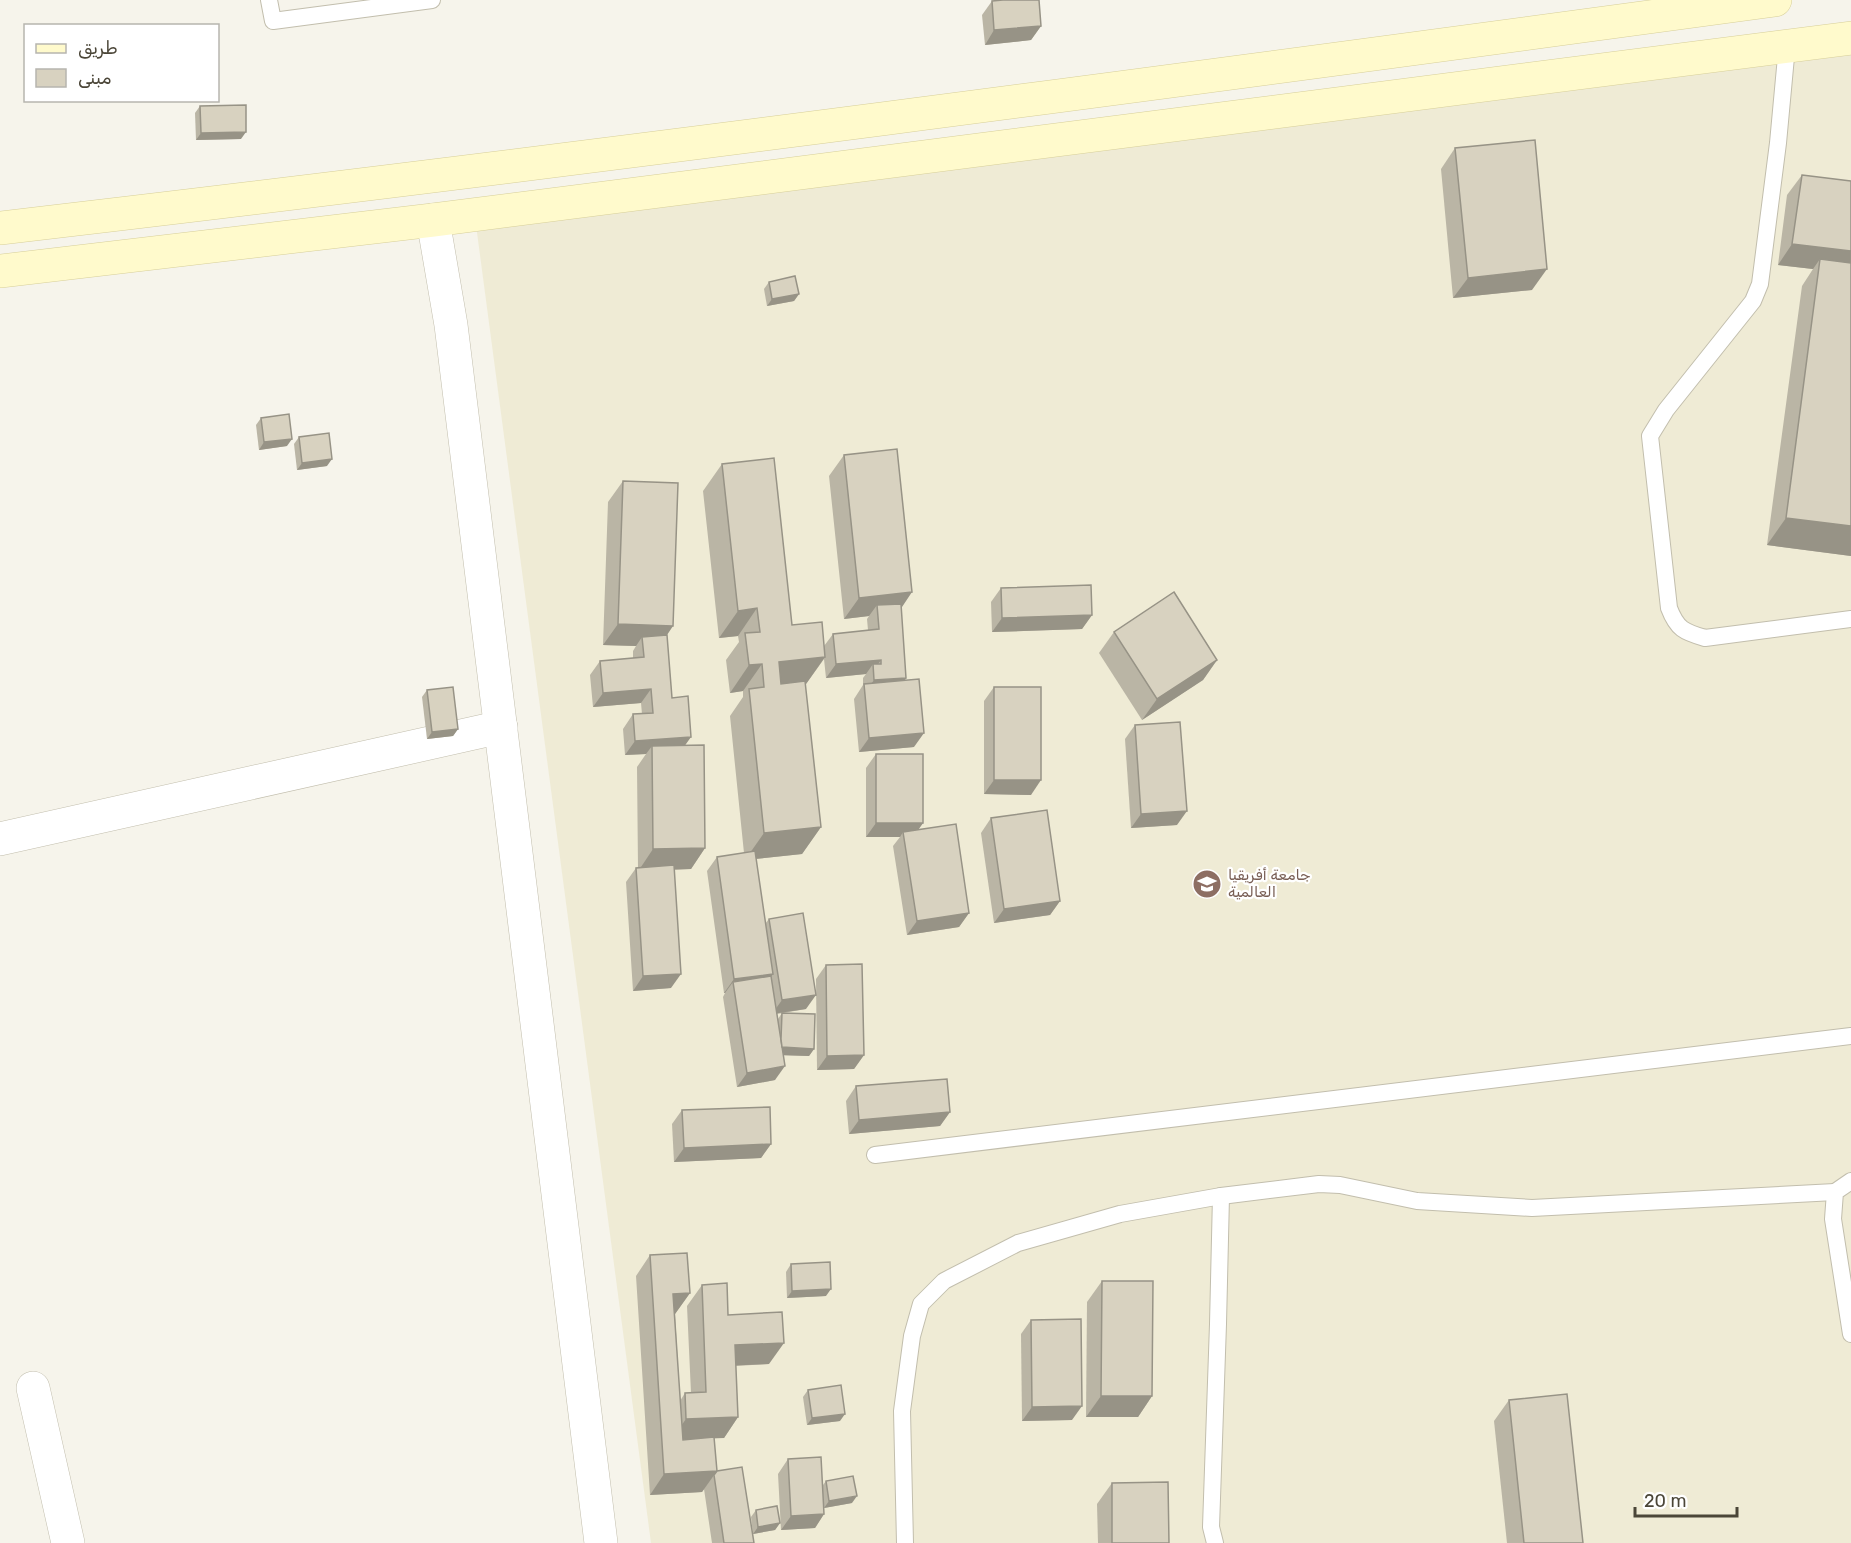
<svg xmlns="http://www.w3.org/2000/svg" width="1851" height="1543" font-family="Rubik,Vazirmatn,sans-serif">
	<rect width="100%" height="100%" fill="#f6f4eb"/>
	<path fill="#efebd5" d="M1851 39V1543H651L476 225Z"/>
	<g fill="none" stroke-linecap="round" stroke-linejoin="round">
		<g stroke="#c2bead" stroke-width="18">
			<g id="lane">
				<path d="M269 0 273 21 432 0"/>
				<path d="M1787 46 1778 143 1760 284 1753 301 1666 410 1650 436 1669 608C1677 629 1684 632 1705 638L1851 619"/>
				<path d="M875 1155 1851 1036"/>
				<path d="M1851 1181 1835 1192 1833 1219 1851 1334"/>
				<path d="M905 1543 902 1411 912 1336 921 1304 944 1281 1018 1243 1120 1214 1221 1196 1319 1184 1340 1185 1417 1201 1532 1208 1835 1192"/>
				<path d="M1215 1543 1211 1527 1218 1324 1221 1196"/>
			</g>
		</g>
		<g stroke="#c2bead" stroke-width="34">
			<g id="street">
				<path d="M433 220 451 325 601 1543"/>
				<path d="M0 839 501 727"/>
				<path d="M33 1388 68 1543"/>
			</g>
		</g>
		<g stroke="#d7cf9a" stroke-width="34">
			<g id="secondary">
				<path d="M0 228C593 159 1184 80 1775 0"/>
				<path d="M0 271 433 220 1851 38"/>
			</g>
		</g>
		<use href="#lane" stroke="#fff" stroke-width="16"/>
		<use href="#street" stroke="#fff" stroke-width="33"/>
		<use href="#secondary" stroke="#fffacc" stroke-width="33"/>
	</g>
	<g fill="#bab5a5">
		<path d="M992 1 1041 26 1031 40 985 45 982 15Z"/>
		<path d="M200 106 241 139 196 140 195 113Z"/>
		<path d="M1455 148 1532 290 1453 298 1441 169Z"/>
		<path d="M1802 175 1851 181V556L1767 545 1802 286 1813 269 1778 265 1787 195Z"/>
		<path d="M769 282 799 294 794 301 767 306 764 289Z"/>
		<path d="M261 418 287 446 259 450 256 425Z"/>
		<path d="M299 437 327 466 297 470 294 444Z"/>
		<path d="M844 455 901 608 906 678 905 681 914 747 859 752 854 699 863 685V678L866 674 826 678 824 659 806 684H805L821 827 802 854 756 859 765 924 769 919 806 1009 777 1014 778 1019 782 1013 814 1049 809 1056 783 1055 775 1080 737 1087 723 997 725 993H724L707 871 717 857 744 853 730 716 743 697V691L730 693 726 660 739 642 738 636 719 638 703 491 722 464 792 625 824 646 833 634 868 630 867 619 869 616 844 619 829 476Z"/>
		<path d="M623 481 667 635 672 698 685 746 705 848 691 869 674 870 671 988 633 991 626 882 636 868H638L637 767 646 754 625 755 623 729 633 714H642L641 703 593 707 590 675 600 661 633 658V651L636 646 603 645 608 502Z"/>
		<path d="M1001 588 1092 615 1082 629 992 632 991 602Z"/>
		<path d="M1114 632 1217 660 1203 680 1142 720 1099 653Z"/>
		<path d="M994 687 1031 795 984 794V701Z"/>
		<path d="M427 690 458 729 453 736 427 739 422 697Z"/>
		<path d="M1135 725 1177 825 1131 828 1125 739Z"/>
		<path d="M876 754 923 823 918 830 969 913 959 927 907 935 893 846 900 837H866V768Z"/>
		<path d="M991 818 1060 901 1050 915 994 923 981 833Z"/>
		<path d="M826 965 864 1055 854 1069 817 1070 816 979Z"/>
		<path d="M856 1086 950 1112 940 1126 849 1134 846 1101Z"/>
		<path d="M682 1110 771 1144 761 1158 674 1162 672 1124Z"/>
		<path d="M650 1255 690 1293 675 1314 680 1401 685 1393H691L687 1306 702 1285 728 1315 769 1364 736 1366 738 1417 724 1438H714L717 1471 754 1543H712L704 1489 702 1492 650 1495 636 1276Z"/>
		<path d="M791 1264 826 1296 787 1298 786 1272Z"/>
		<path d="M1102 1281 1152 1396 1138 1417H1086L1087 1302Z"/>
		<path d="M1031 1320 1072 1420 1022 1421 1021 1334Z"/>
		<path d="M808 1390 840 1421 807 1425 803 1397Z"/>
		<path d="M1509 1400 1583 1543H1507L1494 1421Z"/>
		<path d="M788 1459 823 1485 826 1481 852 1503 824 1508V1514L815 1528 781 1530 778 1474Z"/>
		<path d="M1112 1483 1169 1543H1098L1097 1504Z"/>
		<path d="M756 1510 780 1523 775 1530 753 1534 751 1517Z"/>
	</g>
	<g fill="#979386">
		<path d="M1041 26 1031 40 985 45 994 30Z"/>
		<path d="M246 132 241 139 196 140 201 133Z"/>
		<path d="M1792 244 1851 251V274L1820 259 1813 269 1778 265Z"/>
		<path d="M1547 269 1532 290 1453 298 1468 278Z"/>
		<path d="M799 294 794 301 767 306 772 299Z"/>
		<path d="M292 439 287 446 259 450 264 442Z"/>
		<path d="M332 459 327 466 297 470 302 463Z"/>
		<path d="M1786 518 1851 526V556L1767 545Z"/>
		<path d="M912 592 898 613 877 605 869 616 844 619 859 598Z"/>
		<path d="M757 608 738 636 719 638 738 611Z"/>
		<path d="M1092 615 1082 629 992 632 1002 618Z"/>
		<path d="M618 624 673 626 659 647 642 637 636 646 603 645Z"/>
		<path d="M825 657 806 684 763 689 779 662Z"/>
		<path d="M881 660 873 671V664L866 674 826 678 836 664Z"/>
		<path d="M1217 660 1203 680 1142 720 1157 699Z"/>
		<path d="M762 664 743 691 730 693 749 665Z"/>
		<path d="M906 678 897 692 864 694 874 680Z"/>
		<path d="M651 689 641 703 593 707 603 693Z"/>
		<path d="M458 729 453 736 427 739 432 732Z"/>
		<path d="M924 733 914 747 859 752 869 738Z"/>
		<path d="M691 737 681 751 652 746 646 754 625 755 635 741Z"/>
		<path d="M994 780H1041L1031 795 984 794Z"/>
		<path d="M1187 811 1177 825 1131 828 1141 814Z"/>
		<path d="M876 823H923L913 837 903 832 900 837H866Z"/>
		<path d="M821 827 802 854 745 860 764 833Z"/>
		<path d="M705 848 691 869 639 870 653 849Z"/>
		<path d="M1060 901 1050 915 994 923 1004 909Z"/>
		<path d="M969 913 959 927 907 935 917 921Z"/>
		<path d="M681 974 671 988 633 991 643 976Z"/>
		<path d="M773 974 763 988 733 982 725 993H724L734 979Z"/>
		<path d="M816 995 806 1009 772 1014 782 1000Z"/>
		<path d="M780 1047 814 1049 809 1056 775 1055Z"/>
		<path d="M864 1055 854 1069 817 1070 827 1056Z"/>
		<path d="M785 1066 775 1080 737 1087 747 1073Z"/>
		<path d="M950 1112 940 1126 849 1134 859 1120Z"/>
		<path d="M771 1144 761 1158 674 1162 684 1148Z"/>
		<path d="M831 1289 826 1296 787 1298 792 1291Z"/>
		<path d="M690 1293 675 1314 659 1315 673 1294Z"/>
		<path d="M784 1343 769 1364 721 1366 735 1345Z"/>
		<path d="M1101 1396H1152L1138 1417H1086Z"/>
		<path d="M1082 1406 1072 1420 1022 1421 1032 1407Z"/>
		<path d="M845 1414 840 1421 807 1425 812 1418Z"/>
		<path d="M738 1417 724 1438 671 1440 686 1419Z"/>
		<path d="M717 1471 702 1492 650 1495 664 1474Z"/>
		<path d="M857 1496 852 1503 824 1508 829 1501Z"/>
		<path d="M824 1514 815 1528 781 1530 791 1516Z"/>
		<path d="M780 1523 775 1530 753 1534 758 1527Z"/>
	</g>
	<g fill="#d8d2c0" stroke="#979386" stroke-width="1.5">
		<path d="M1003 0H1039L1041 26 994 30 992 1Z"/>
		<path d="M246 105V132L201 133 200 106Z"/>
		<path d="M1535 140 1547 269 1468 278 1455 148Z"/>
		<path d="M1802 175 1851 181V251L1792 244Z"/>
		<path d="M1820 259 1851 263V526L1786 518Z"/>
		<path d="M795 276 799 294 772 299 769 282Z"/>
		<path d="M289 414 292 439 264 442 261 418Z"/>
		<path d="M329 433 332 459 302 463 299 437Z"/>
		<path d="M897 449 912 592 859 598 844 455Z"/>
		<path d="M774 458 792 625 822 622 825 657 779 662 781 684 805 681 821 827 764 833 749 689 764 687 762 664 749 665 745 633 760 632 757 608 738 611 722 464Z"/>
		<path d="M623 481 678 483 673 626 618 624Z"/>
		<path d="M1091 585 1092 615 1002 618 1001 588Z"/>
		<path d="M1174 592 1217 660 1157 699 1114 632Z"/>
		<path d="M901 604 906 678 874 680 873 664H881V660L836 664 833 634 879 629 877 605Z"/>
		<path d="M667 635 672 698 688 696 691 737 635 741 633 714 653 713 651 689 603 693 600 661 644 657 642 637Z"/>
		<path d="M919 679 924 733 869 738 864 684Z"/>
		<path d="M453 687 458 729 432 732 427 690Z"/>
		<rect x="994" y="687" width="47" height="93"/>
		<path d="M1180 722 1187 811 1141 814 1135 725Z"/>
		<path d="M704 745 705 848 653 849 652 746Z"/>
		<rect x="876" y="754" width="47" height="69"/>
		<path d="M1047 810 1060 901 1004 909 991 818Z"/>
		<path d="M956 824 969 913 917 921 903 832Z"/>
		<path d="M755 851 773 974 734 979 717 857Z"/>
		<path d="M674 865 681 974 643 976 636 868Z"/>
		<path d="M803 913 816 995 782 1000 769 919Z"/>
		<path d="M862 964 864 1055 827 1056 826 965Z"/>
		<path d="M771 976 785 1066 747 1073 733 982Z"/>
		<path d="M782 1013 815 1014 814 1049 782 1047 781 1039Z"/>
		<path d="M947 1079 950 1112 859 1120 856 1086Z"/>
		<path d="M770 1107 771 1144 684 1148 682 1110Z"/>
		<path d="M687 1253 690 1293 673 1294 683 1440 714 1437 717 1471 664 1474 650 1255Z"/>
		<path d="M830 1262 831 1289 792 1291 791 1264Z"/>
		<path d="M1102 1281H1153L1152 1396H1101Z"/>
		<path d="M727 1283 728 1315 782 1312 784 1343 735 1345 738 1417 686 1419 685 1393 706 1392 702 1285Z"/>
		<path d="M1081 1319 1082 1406 1032 1407 1031 1320Z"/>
		<path d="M841 1385 845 1414 812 1418 808 1390Z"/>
		<path d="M1567 1394 1583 1543H1524L1509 1400Z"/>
		<path d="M821 1457 824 1514 791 1516 788 1459Z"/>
		<path d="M742 1467 754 1543H724L714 1475 717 1471Z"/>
		<path d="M853 1476 857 1496 829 1501 826 1481Z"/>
		<path d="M1168 1482 1169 1543H1112V1483Z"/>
		<path d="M777 1506 780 1523 758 1527 756 1510Z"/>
	</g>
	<defs>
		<g id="university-disc" transform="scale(1.5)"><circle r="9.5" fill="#8d6e63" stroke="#fff"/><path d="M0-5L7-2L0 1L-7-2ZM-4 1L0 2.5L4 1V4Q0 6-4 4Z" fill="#fff"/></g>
	</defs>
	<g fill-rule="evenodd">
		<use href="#university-disc" x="1207" y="884"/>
	</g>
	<g text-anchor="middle" stroke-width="4.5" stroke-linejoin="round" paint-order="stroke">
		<g font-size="15" fill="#785e54" stroke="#fff" text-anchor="start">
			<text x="1228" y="880">جامعة أفريقيا<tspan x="1228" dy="17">العالمية</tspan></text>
		</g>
	</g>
	<rect x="24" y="24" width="195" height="78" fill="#ffffff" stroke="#b7b5af" stroke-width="1.5"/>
	<rect x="36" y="44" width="30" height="9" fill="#fffacc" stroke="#b7b5af" stroke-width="1.5"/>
	<text x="78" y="54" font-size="18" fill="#4b4638">طريق</text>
	<rect x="36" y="69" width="30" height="18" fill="#d8d2c0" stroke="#b7b5af" stroke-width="1.5"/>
	<text x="78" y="84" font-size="18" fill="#4b4638">مبنى</text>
	<path d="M1635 1507v9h102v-9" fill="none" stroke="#4b4638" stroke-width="3"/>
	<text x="1644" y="1507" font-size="18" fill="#4b4638" stroke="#ffffff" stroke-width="4.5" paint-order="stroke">20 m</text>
</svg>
